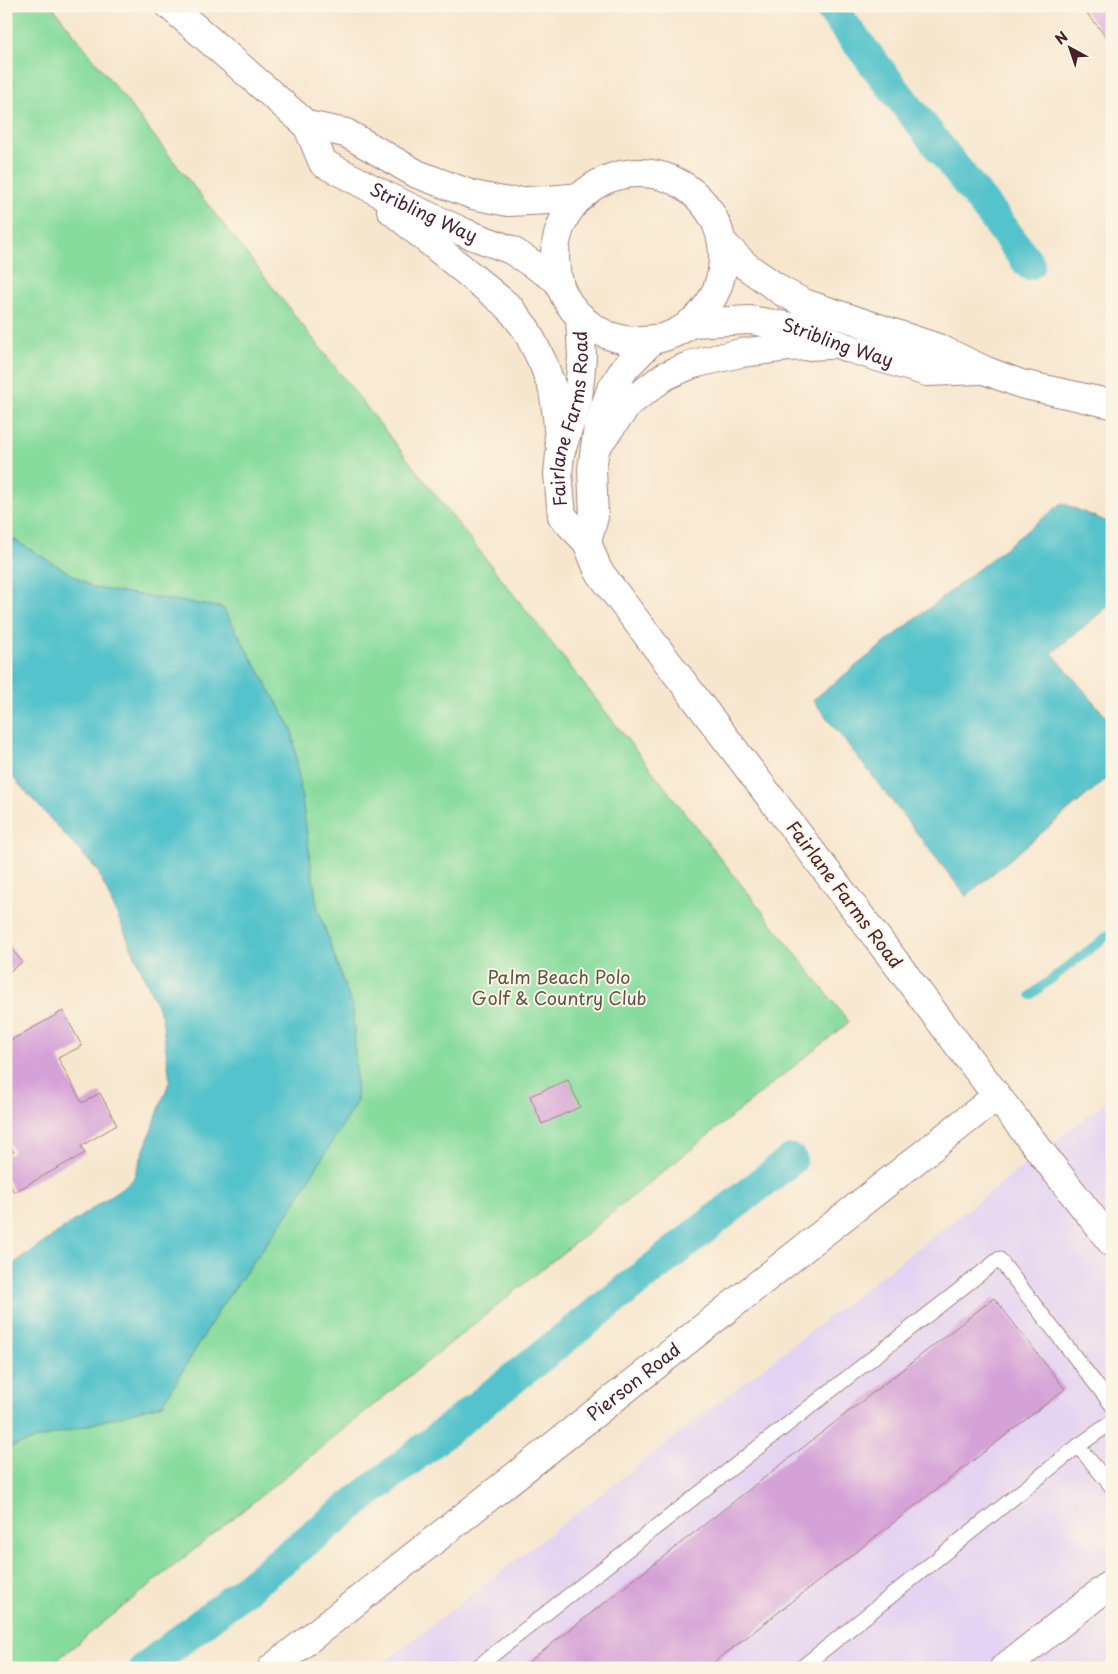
<svg xmlns="http://www.w3.org/2000/svg" width="1118" height="1674" font-family="'Playpen Sans',sans-serif">
	<rect width="100%" height="100%" fill="#fcf5e5"/>
	<filter id="ink" filterUnits="userSpaceOnUse"><feTurbulence type="fractalNoise" baseFrequency=".02" numOctaves="2"/><feDisplacementMap in="SourceGraphic" scale="10" xChannelSelector="R" yChannelSelector="G"/><feConvolveMatrix kernelMatrix="1 2 1 2 8 2 1 2 1" color-interpolation-filters="sRGB"/></filter>
	<filter id="wash" filterUnits="userSpaceOnUse"><feTurbulence type="fractalNoise" baseFrequency=".0096" numOctaves="4" result="noise"/><feDisplacementMap in="SourceGraphic" scale="20" xChannelSelector="R" yChannelSelector="G"/><feGaussianBlur stdDeviation="1.12" result="paint"/><feColorMatrix in="noise" values="0 0 0 0 0 0 0 0 0 0 0 0 0 0 0 0 0 1.4 0 .05"/><feComposite in="paint" operator="in"/></filter>
	<g filter="url(#wash)">
		<rect width="100%" height="100%" fill="#f7e6ce"/>
		<path fill="#e4d3f2" d="M1112 1097V1668H377Z"/>
		<path fill="#86db9d" stroke="#687d64" d="M6 6H52L849 1022 47 1668H6V1448L163 1404 220 1308 288 1214 357 1100 353 1010 317 906 292 729 223 608 94 588 6 535Z"/>
		<g fill="#55c3cb" stroke="#50717b">
			<path d="M1062 503 1112 524V603L1052 653 1112 724V774L966 896 813 700Z"/>
			<path d="M6 535 94 588 223 608 292 729 317 906 353 1010 357 1101 288 1214 220 1308 163 1404 6 1448V1269L133 1180 170 1080 162 1017 98 871 6 770Z"/>
		</g>
		<g fill="none" stroke-linecap="round" stroke-linejoin="round">
			<path stroke="#55c3cb" stroke-width="9" d="M1031 995 1112 932"/>
			<g stroke="#55c3cb" stroke-width="32">
				<path d="M829 6 1000 225 1029 264"/>
				<path d="M145 1668 791 1160"/>
			</g>
		</g>
		<g id="blocks">
			<g fill="#d5a2d7">
				<path d="M1081 6H1112V44Z"/>
				<path d="M6 941 22 962 6 974Z"/>
				<path d="M63 1011 82 1046 58 1058 82 1103 100 1093 117 1125 81 1146 85 1153 14 1192 6 1177V1156L14 1152 6 1138V1043Z"/>
				<path d="M568 1080 580 1107 542 1124 530 1096Z"/>
				<path d="M994 1298 1065 1389 707 1668H521Z"/>
			</g>
		</g>
	</g>
	<g filter="url(#ink)">
		<use href="#blocks" fill-opacity="0" stroke="#a0827c" stroke-width="1"/>
		<g fill="none" stroke-linecap="round" stroke-linejoin="round">
			<g stroke="#a0827c" stroke-width="16">
				<g id="service">
					<path d="M1112 1422 1078 1446 1112 1487"/>
					<path d="M476 1668 999 1259 1112 1405"/>
					<path d="M801 1668 1078 1446"/>
				</g>
			</g>
			<g stroke="#a0827c" stroke-width="30">
				<g id="minor">
					<path d="M997 1096 1112 1243"/>
					<path d="M1004 1668 1112 1583"/>
				</g>
			</g>
			<g stroke="#a0827c" stroke-width="30">
				<g id="tertiary">
					<path id="s1" d="M170 6 307 125 323 163 390 198 463 232 511 250 559 281"/>
					<path d="M307 125 346 133 417 174 473 195 508 202 549 200 581 197"/>
					<circle cx="639" cy="257" r="84"/>
					<path d="M391 210 509 307 526 329 543 363 553 390 557 416 559 442"/>
					<path d="M722 242 746 266 783 292 804 303 938 348 984 370 1021 384 1112 404"/>
					<path id="s2" d="M690 323 750 320 792 327 848 348 927 372 980 370"/>
					<path d="M595 448 629 403 665 376 693 364 741 353 788 347 828 345"/>
					<path d="M587 542 594 517 592 469 598 427 610 392 625 368 653 339"/>
					<path id="s3" d="M272 1668 997 1096 619 598 598 570 587 542 562 516 558 474 560 454 578 399 582 357 580 316"/>
				</g>
			</g>
			<use href="#service" stroke="#fff" stroke-width="14"/>
			<use href="#minor" stroke="#fff" stroke-width="28"/>
			<use href="#tertiary" stroke="#fff" stroke-width="28"/>
		</g>
	</g>
	<g text-anchor="middle" stroke-width="4" stroke-linejoin="round" paint-order="stroke">
		<g font-size="18" fill="#4a1f2b" stroke="#fcf5e5">
			<text dy="6" stroke="none"><textPath href="#s1" startOffset="335">Stribling Way</textPath></text>
			<text dy="6" stroke="none"><textPath href="#s2" startOffset="151">Stribling Way</textPath></text>
			<text dy="6" stroke="none"><textPath href="#s3" startOffset="1749">Fairlane Farms Road</textPath></text>
			<text transform="translate(844 895) rotate(53)" y="6">Fairlane Farms Road</text>
			<text dy="6" stroke="none"><textPath href="#s3" startOffset="461">Pierson Road</textPath></text>
		</g>
		<g font-size="18" fill="#5c574d" stroke="#fcf5e5">
			<text x="559" y="984">Palm Beach Polo<tspan x="559" dy="21">Golf &amp; Country Club</tspan></text>
		</g>
	</g>
	<rect width="1118" height="1674" fill="none" stroke="#fcf5e5" stroke-width="25"/>
	<g transform="translate(1070 48) rotate(320)" stroke="#fcf5e5" stroke-width="4" paint-order="stroke">
	<path d="M0-4L9 19L0 12L-9 19Z" fill="#4a1f2b"/>
	<text y="-8" font-size="14" font-weight="bold" text-anchor="middle" fill="#4a1f2b">N</text>
	</g>
</svg>
